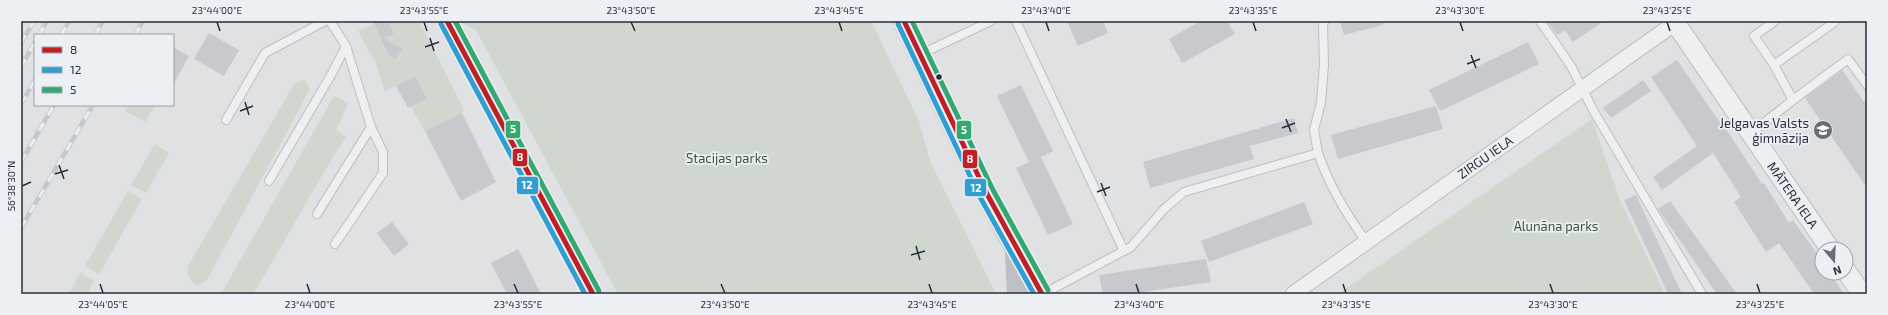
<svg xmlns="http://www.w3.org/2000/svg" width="1888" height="315" font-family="'Exo 2',sans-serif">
	<rect width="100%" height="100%" fill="#dfe1e3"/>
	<g fill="#cfd7cf">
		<path d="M389 21H419L464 110 462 113 425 131 411 107 427 99 415 76 385 91 376 63 358 31 374 24 382 39 394 34Z"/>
		<path d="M458 21H871L919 121 930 161 996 294H618L476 30Z"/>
		<path d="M301 80H305L310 89 207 280 201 284 195 285 188 275V266L295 83Z"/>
		<path d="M334 96 348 103 336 130 346 137C313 188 285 242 253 294H221Z"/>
		<path d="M129 105H155L145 122 125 111Z"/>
		<path d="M1592 119 1620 200 1665 294H1338Z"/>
		<path d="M155 144 169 153 146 193 131 185Z"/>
		<path d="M128 191 142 199 99 274 85 266Z"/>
		<path d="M80 273 94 281 87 294H69Z"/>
	</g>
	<g fill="#c7c9cc">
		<path d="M373 21H389L394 34 384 38 402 49 396 59 388 54Z"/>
		<path d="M1067 21H1103L1108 33 1078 46Z"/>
		<path d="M1201 21H1227L1235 34 1182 63 1169 39Z"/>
		<path d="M1340 21H1383V25L1344 35Z"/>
		<path d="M1547 21H1604L1573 42 1565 30 1557 35Z"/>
		<path d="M209 33 239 50 224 76 194 59Z"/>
		<path d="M1528 42 1539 64 1440 111 1429 90Z"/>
		<path d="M173 47 189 56 173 85Z"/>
		<path d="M1677 60 1725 130 1726 129 1762 184 1764 183 1789 223 1793 220 1822 261V273H1830L1844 294H1814L1779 243 1766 252 1734 202 1741 197 1713 153 1662 190 1653 177 1697 146 1651 77Z"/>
		<path d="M1842 70 1867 106V188L1805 98Z"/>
		<path d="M415 76 427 99 408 108 396 86Z"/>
		<path d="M1643 80 1651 91 1611 118 1603 108Z"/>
		<path d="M1021 85 1053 151 1041 157 1073 224 1048 235 1016 168 1029 162 997 96Z"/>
		<path d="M1436 106 1443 129 1338 159 1331 135Z"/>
		<path d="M462 113 496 182 461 201 425 131Z"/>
		<path d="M1294 118 1298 133 1250 146 1254 159 1150 188 1143 162Z"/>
		<path d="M1636 195 1682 294H1668L1624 200Z"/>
		<path d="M1670 201 1737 294H1717L1658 209Z"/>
		<path d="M1304 202 1313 224 1209 262 1201 241Z"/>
		<path d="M392 222 409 244 394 256 377 233Z"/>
		<path d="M518 249 541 294H507L491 263Z"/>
		<path d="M1206 259 1211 282 1129 294H1103L1099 275Z"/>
	</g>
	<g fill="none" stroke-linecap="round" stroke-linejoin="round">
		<g stroke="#bdbfc1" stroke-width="10">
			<g id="service">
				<path d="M330 21 346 46 371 127 383 152V173L335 244"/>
				<path d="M1016 21 1124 251"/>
				<path d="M1540 21 1571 66 1593 110 1702 294"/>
				<path d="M921 54 991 21"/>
				<path d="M1774 65 1836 21"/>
				<path d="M1793 100 1848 59 1867 85"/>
				<path d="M226 120 265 53 325 21"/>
				<path d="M1751 133 1793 100 1774 65 1754 36 1775 21"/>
				<path d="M1318 153 1314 130 1321 102 1324 65 1323 24 1325 21"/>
				<path d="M269 181 331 75 346 46"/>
				<path d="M317 214 371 127"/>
				<path d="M1043 294 1131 247 1164 209 1184 192 1318 153C1329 185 1346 214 1366 241"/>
			</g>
		</g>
		<g stroke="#bdbfc1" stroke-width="17">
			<path id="minor" d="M1293 294 1678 21"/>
		</g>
		<g stroke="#bdbfc1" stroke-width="21">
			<g id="tertiary">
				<path d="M447 21 593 294"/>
				<path d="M1674 21 1830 249"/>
				<path d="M1846 271 1862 294"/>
			</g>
		</g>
		<use href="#service" stroke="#eeeff0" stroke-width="8"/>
		<use href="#minor" stroke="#eeeff0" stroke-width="15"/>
		<use href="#tertiary" stroke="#eeeff0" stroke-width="19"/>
		<g stroke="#bdbfc3" stroke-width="22">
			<path d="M904 21C948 113 989 207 1042 294"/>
			<path d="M1016 254 1018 294"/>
		</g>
		<g stroke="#c7c8cb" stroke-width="4.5">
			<g id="rail">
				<path d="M39 35 47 21"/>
				<path d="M61 35 69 21"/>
				<path d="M95 35 103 21"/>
				<path d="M135 35 143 21"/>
				<path d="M21 43 34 21"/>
				<path d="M21 67 35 42"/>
				<path d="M21 104 35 80"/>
				<path d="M21 162 54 105"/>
				<path d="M21 228 93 105"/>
			</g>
		</g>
		<use href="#rail" stroke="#eceff3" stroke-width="3" stroke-dasharray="9" stroke-linecap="butt"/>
		<g stroke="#eceff3" stroke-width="8">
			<g id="bus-1">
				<path d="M447 21 593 294"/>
				<path d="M904 21 987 194 1042 294"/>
			</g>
		</g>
		<g stroke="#eceff3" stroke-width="8">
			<g id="bus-2">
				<path d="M441 24 585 294"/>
				<path d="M898 24 980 197 1034 294"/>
			</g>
		</g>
		<g stroke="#eceff3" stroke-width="8">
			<g id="bus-3">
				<path d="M455 21 599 291"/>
				<path d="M912 21 993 190 1048 290"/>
			</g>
		</g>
		<use href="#bus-1" stroke="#be2026" stroke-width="5"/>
		<use href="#bus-2" stroke="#309ed0" stroke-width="5"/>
		<use href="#bus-3" stroke="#34a870" stroke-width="5"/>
	</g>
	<path fill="none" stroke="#282e3b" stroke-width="1.5" d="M217 22 220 31M424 22 427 31M631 22 635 31M839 22 842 31M1046 22 1049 31M1253 22 1256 31M1460 22 1463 31M1667 22 1670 31M430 38 434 51M425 47 439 42M1471 55 1476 68M1467 64 1480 59M245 102 249 115M240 111 253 106M1286 119 1291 132M1282 128 1295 123M59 165 64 179M55 174 68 170M1101 183 1106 196M22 186 31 182M1097 192 1110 187M916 246 920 260M911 255 925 251M100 284 103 293M307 284 310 293M514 284 518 293M721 284 725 293M929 284 932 293M1136 284 1139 293M1343 284 1346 293M1550 284 1553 293M1757 284 1760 293"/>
	<defs>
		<g id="school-disc" transform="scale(1)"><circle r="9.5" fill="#686d76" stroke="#eceff3"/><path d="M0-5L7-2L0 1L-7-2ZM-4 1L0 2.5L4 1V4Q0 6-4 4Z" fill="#fff"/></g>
	</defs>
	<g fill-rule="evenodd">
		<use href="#school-disc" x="1823" y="130"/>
	</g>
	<circle fill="#282e3b" stroke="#eceff3" stroke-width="1.5" cx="939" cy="77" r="3.5"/>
	<g text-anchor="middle" stroke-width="3.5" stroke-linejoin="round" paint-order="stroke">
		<g font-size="13" fill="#282e3b" stroke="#eceff3" text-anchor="end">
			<text x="1809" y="128">Jelgavas Valsts<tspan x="1809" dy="15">ģimnāzija</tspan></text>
		</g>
		<g font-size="13" fill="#282e3b" stroke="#eceff3">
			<text transform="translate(1485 157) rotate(-35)" y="5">ZIRGU IELA</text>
			<text transform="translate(1793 195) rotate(55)" y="5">MĀTERA IELA</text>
		</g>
		<g font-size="13" fill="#3b5536" stroke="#eceff3">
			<text x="727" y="163">Stacijas parks</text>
			<text x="1556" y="231">Alunāna parks</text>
		</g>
	</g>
	<g stroke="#eceff3" stroke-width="1.5">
		<rect x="505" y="120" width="16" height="19" rx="4" fill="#34a870"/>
		<rect x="956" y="120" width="16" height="20" rx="4" fill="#34a870"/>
		<rect x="512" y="148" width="16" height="19" rx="4" fill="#be2026"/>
		<rect x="962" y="149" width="16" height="20" rx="4" fill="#be2026"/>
		<rect x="516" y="176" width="23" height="19" rx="4" fill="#309ed0"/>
		<rect x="964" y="178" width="23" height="19" rx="4" fill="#309ed0"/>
	</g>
	<g font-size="11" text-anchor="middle" font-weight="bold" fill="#fff">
		<text x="513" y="133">5</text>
		<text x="964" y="134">5</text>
		<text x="520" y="161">8</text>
		<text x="970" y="163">8</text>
		<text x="527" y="189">12</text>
		<text x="976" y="192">12</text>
	</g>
	<rect width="1888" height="315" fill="none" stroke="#eceff3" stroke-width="44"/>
	<rect x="34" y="34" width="140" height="72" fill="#eceff3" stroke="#9ea2a9"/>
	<rect x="42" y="47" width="20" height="6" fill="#be2026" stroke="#9ea2a9"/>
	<text x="70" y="54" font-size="12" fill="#282e3b">8</text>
	<rect x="42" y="67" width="20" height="6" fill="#309ed0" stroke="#9ea2a9"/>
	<text x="70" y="74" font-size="12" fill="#282e3b">12</text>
	<rect x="42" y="87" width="20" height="6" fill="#34a870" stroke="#9ea2a9"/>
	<text x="70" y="94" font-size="12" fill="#282e3b">5</text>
	<g transform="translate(1834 261) rotate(161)"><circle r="19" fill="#eceff3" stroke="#9ea2a9"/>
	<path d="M0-3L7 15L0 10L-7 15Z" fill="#686d76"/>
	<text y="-6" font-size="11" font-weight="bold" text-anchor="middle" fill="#282e3b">N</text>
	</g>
	<rect x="22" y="22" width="1844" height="271" fill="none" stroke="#282e3b" stroke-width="1.5"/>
	<g font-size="10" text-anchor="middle" fill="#282e3b">
		<text x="217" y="14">23°44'00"E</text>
		<text x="424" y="14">23°43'55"E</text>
		<text x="631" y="14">23°43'50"E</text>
		<text x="839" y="14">23°43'45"E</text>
		<text x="1046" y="14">23°43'40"E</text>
		<text x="1253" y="14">23°43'35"E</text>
		<text x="1460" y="14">23°43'30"E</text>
		<text x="1667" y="14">23°43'25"E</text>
		<text transform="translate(11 186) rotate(-90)" y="4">56°38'30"N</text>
		<text x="103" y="308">23°44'05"E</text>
		<text x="310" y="308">23°44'00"E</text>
		<text x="518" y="308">23°43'55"E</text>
		<text x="725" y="308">23°43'50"E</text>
		<text x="932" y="308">23°43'45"E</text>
		<text x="1139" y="308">23°43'40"E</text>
		<text x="1346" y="308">23°43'35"E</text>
		<text x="1553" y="308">23°43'30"E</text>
		<text x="1760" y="308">23°43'25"E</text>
	</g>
</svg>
